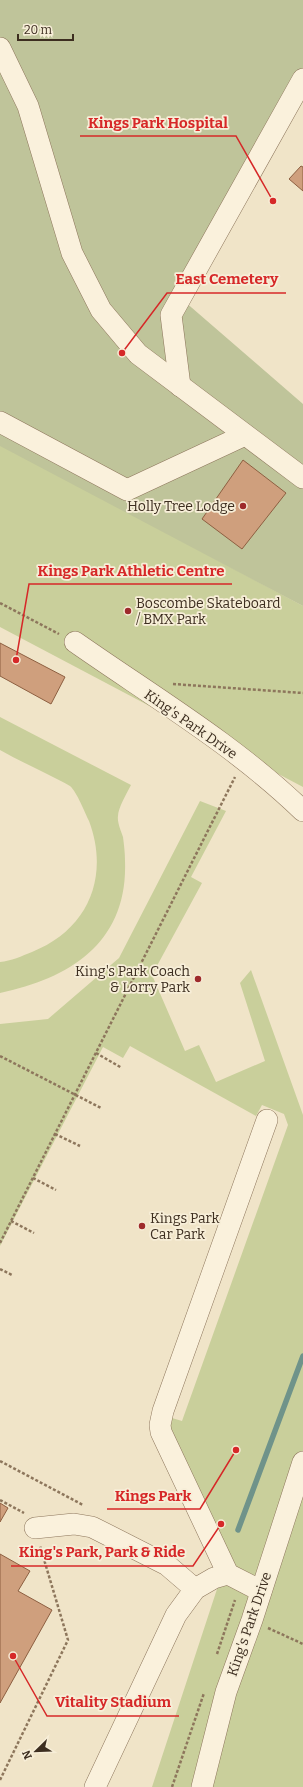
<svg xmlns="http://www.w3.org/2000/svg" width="303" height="1787" font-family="Bitter,serif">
	<rect width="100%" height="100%" fill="#f0e4c8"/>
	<g fill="#c9cf9b">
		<path d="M0 444 303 606V787L0 627Z"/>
		<path d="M0 717 131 785C127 793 118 808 118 816 117 822 121 831 123 837 124 845 125 853 125 861 128 942 71 978 0 993V962C11 961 22 956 32 952 88 930 110 877 89 821 85 813 77 792 70 786 64 782 56 779 49 775 33 767 16 759 0 750Z"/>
		<path d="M200 801 226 811 191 877 202 883 152 975 185 1051 199 1045 216 1082 265 1061 240 983 251 970 303 1115V1787H152L219 1583 228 1574 161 1432 172 1418 182 1421 288 1125 284 1114 262 1105 256 1116 130 1046 123 1058 103 1047 0 1246V1024L48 1019 119 958Z"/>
	</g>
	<path fill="#bfc49a" d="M0 0H303V101L184 301 303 404V606L0 446Z"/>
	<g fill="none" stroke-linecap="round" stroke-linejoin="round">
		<path stroke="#6f938a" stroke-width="5.5" d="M238 1530 303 1356"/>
	</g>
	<g fill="#cf9f7d" stroke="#8d5f41">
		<path d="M301 166 303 167V191L289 179Z"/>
		<path d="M243 460 286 493 242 549 202 519Z"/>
		<path d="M0 643 65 677 51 704 0 676Z"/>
		<path d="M0 1503 8 1508 0 1522Z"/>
		<path d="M0 1554 30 1571 18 1591 52 1610 0 1703Z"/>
	</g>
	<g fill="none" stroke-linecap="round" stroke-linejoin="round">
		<g stroke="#8d765c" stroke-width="22">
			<g id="minor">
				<path d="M0 48 28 106 72 253 101 310 138 354 303 478"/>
				<path d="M180 386 171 315 303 79"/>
				<path d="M0 422 127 490 245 435"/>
				<path d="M75 642C152 696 235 745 303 811"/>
				<path d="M35 1528 74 1524 92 1527 167 1565 195 1589"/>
				<path d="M261 1591 228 1574 161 1432 160 1425 163 1411 267 1120"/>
				<path d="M95 1787 176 1615 195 1589 214 1578 228 1574"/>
				<path d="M202 1787 226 1692 252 1620 303 1462"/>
			</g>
		</g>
		<g stroke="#8d765c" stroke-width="2.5" stroke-dasharray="3 2" stroke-linecap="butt">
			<path d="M0 603 59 634"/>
			<path d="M173 684 303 693"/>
			<path d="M96 1053 122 1068"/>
			<path d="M0 1056 101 1108"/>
			<path d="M55 1134 80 1146"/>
			<path d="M33 1178 56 1190"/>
			<path d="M11 1221 34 1233"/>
			<path d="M0 1243 235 777"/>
			<path d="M0 1269 12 1275"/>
			<path d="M0 1461 83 1505"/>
			<path d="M0 1500 24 1513"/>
			<path d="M268 1628 303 1644"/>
			<path d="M217 1654 235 1600"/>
			<path d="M0 1780 68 1640 40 1546"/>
			<path d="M172 1787 204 1693"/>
		</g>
		<use href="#minor" stroke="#faf1dc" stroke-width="21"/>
	</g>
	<g fill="#9e2a2b" stroke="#f7eed8" stroke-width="1.5">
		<circle cx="243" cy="506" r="4"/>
		<circle cx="128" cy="611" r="4"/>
		<circle cx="198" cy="979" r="4"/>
		<circle cx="142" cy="1226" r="4"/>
	</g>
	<g text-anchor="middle" stroke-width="3.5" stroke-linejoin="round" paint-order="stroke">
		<g font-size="14" fill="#3d2e20" stroke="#f7eed8" text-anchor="end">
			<text x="235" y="511">Holly Tree Lodge</text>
			<text x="136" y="608" text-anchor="start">Boscombe Skateboard<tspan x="136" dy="16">/ BMX Park</tspan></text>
			<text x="190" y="976">King's Park Coach<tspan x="190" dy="16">&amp; Lorry Park</tspan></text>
			<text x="150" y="1223" text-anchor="start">Kings Park<tspan x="150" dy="16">Car Park</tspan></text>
		</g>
		<g font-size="14" fill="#3d2e20" stroke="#f7eed8">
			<text transform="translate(191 724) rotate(35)" y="5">King's Park Drive</text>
			<text transform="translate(249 1624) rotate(-71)" y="5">King's Park Drive</text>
		</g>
	</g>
	<path fill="none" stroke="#d62828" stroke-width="1.5" d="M273 201L236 136H80M122 353L167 293H286M16 660L29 584H232M236 1450L200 1509H107M221 1524L193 1566H11M13 1656L47 1716H179"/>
	<g fill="#d62828" stroke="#f7eed8" stroke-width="1.5">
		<circle cx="273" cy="201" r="4"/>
		<circle cx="122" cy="353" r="4"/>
		<circle cx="16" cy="660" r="4"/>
		<circle cx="236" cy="1450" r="4"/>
		<circle cx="221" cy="1524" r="4"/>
		<circle cx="13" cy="1656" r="4"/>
	</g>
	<g font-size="15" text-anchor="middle" font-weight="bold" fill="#d62828" stroke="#f7eed8" stroke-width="3.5" stroke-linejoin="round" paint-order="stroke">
		<text x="158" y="128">Kings Park Hospital</text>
		<text x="227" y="284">East Cemetery</text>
		<text x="131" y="576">Kings Park Athletic Centre</text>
		<text x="153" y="1501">Kings Park</text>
		<text x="102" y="1557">King's Park, Park &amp; Ride</text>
		<text x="113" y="1707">Vitality Stadium</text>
	</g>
	<g transform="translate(36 1751) rotate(247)" stroke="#f7eed8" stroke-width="3" paint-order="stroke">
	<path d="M0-3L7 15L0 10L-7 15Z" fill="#3d2e20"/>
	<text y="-6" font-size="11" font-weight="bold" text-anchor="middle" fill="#3d2e20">N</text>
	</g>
	<path d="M18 34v6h55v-6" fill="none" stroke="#3d2e20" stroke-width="2"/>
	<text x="24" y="34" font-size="12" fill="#3d2e20" stroke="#f7eed8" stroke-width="3" paint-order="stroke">20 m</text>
</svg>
